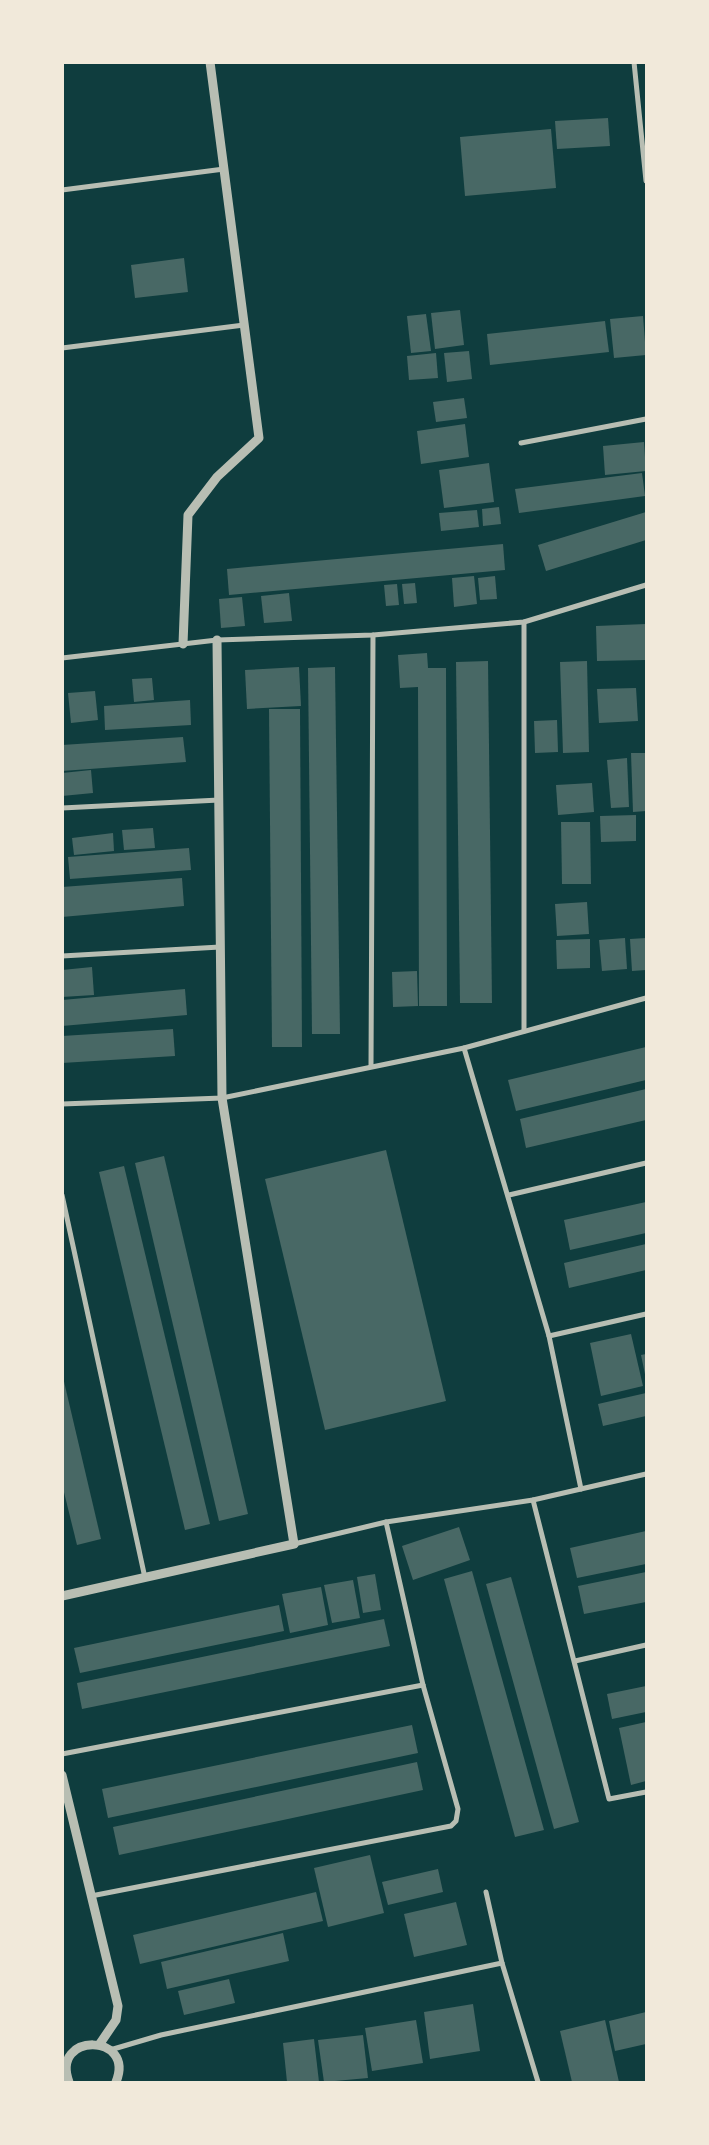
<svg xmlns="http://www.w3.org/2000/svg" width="709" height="2145" font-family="Lato,sans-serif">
	<rect width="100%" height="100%" fill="#0f3d3e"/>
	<g fill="#486865">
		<path d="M608 118 610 146 557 149 555 121Z"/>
		<path d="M551 129 556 188 465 196 460 137Z"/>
		<path d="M184 258 188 292 135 298 131 265Z"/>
		<path d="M460 310 464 345 435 349 431 313Z"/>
		<path d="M426 314 431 351 411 353 407 316Z"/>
		<path d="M643 316 646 355 614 358 610 319Z"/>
		<path d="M605 321 609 352 490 365 487 334Z"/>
		<path d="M469 351 472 379 447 382 444 353Z"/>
		<path d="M436 353 438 378 409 380 407 356Z"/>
		<path d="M464 398 467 418 436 422 433 402Z"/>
		<path d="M465 424 469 457 421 464 417 431Z"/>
		<path d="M644 442 646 471 605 475 603 446Z"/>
		<path d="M489 463 494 502 444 508 439 470Z"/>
		<path d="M642 473 645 496 519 513 515 489Z"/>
		<path d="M499 507 501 524 483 526 482 509Z"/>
		<path d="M477 510 479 527 441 531 439 513Z"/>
		<path d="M646 512V540L546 571 538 545Z"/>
		<path d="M503 544 505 570 229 595 227 569Z"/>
		<path d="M474 576 477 604 454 607 452 578Z"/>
		<path d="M495 576 497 599 480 600 478 578Z"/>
		<path d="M415 583 417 603 404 604 402 584Z"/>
		<path d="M397 584 399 605 386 606 384 585Z"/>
		<path d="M289 593 292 621 264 623 261 596Z"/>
		<path d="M242 597 245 626 221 628 219 599Z"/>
		<path d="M646 624V660L597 661 596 626Z"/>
		<path d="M427 653 428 668H446L447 1006H419L418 687 400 688 398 655Z"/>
		<path d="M488 661 492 1003H460L456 662Z"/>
		<path d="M587 661 589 752 563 753 560 662Z"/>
		<path d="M299 667 301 706 247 709 245 670Z"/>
		<path d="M335 667 340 1034H312L308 668Z"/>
		<path d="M152 678 154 700 134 702 132 679Z"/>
		<path d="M636 688 638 721 599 723 597 689Z"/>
		<path d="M95 691 98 720 71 723 68 693Z"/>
		<path d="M190 700 191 725 105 730 104 706Z"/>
		<path d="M269 709H300L302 1047H272Z"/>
		<path d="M557 720 558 752 535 753 534 721Z"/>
		<path d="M183 737 186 762 62 771V745Z"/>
		<path d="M631 753H646V811L633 812Z"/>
		<path d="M627 758 629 807 611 808 607 760Z"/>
		<path d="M91 770 93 793 62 796V773Z"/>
		<path d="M592 783 594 812 558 815 556 785Z"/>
		<path d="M636 815V841L601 842 600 816Z"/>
		<path d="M561 822H590L591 884H562Z"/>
		<path d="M153 828 155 848 124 850 122 830Z"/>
		<path d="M113 833 114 851 74 855 72 838Z"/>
		<path d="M189 848 191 870 70 879 68 857Z"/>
		<path d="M182 878 184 906 62 917V887Z"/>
		<path d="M587 902 589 934 557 936 555 904Z"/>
		<path d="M625 938 627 969 602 971 599 940Z"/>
		<path d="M646 938V970L632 971 630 939Z"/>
		<path d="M590 939V968L557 969 556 940Z"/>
		<path d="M92 967 94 995 62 997V970Z"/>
		<path d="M417 971 418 1006 393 1007 392 972Z"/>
		<path d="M185 989 187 1015 62 1026V1000Z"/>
		<path d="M173 1029 175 1056 62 1063V1036Z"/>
		<path d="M646 1047V1080L516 1111 508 1080Z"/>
		<path d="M646 1089V1120L526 1148 520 1119Z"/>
		<path d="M386 1150 446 1401 325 1430 265 1179Z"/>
		<path d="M164 1156 248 1514 219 1521 135 1163Z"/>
		<path d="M124 1166 210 1524 185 1530 99 1172Z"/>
		<path d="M646 1202V1233L570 1250 564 1220Z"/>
		<path d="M646 1244V1270L569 1288 564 1263Z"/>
		<path d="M631 1334 643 1386 601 1396 590 1343Z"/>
		<path d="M646 1354V1379L641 1355Z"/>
		<path d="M62 1373 101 1539 77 1545 62 1484Z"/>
		<path d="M646 1393V1416L603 1426 598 1404Z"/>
		<path d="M459 1527 470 1560 413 1580 402 1546Z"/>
		<path d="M646 1531V1564L577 1578 570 1548Z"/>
		<path d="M472 1571 544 1830 515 1837 444 1579Z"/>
		<path d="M646 1572V1602L584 1614 578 1586Z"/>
		<path d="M375 1574 381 1610 363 1613 357 1577Z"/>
		<path d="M511 1577 579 1822 554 1829 486 1584Z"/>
		<path d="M353 1580 360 1618 332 1623 324 1585Z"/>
		<path d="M321 1587 328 1625 290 1633 282 1594Z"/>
		<path d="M279 1605 284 1631 80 1673 74 1648Z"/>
		<path d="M384 1619 390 1646 82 1709 77 1683Z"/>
		<path d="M646 1686V1712L612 1719 607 1694Z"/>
		<path d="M646 1722V1781L631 1785 619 1728Z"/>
		<path d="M412 1725 418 1753 108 1818 102 1789Z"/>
		<path d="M417 1762 423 1790 119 1855 113 1827Z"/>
		<path d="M370 1855 384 1913 328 1927 314 1868Z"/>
		<path d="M438 1869 443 1892 388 1905 382 1882Z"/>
		<path d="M316 1892 323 1921 140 1964 133 1935Z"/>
		<path d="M456 1902 467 1945 414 1957 404 1914Z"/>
		<path d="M283 1933 289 1961 167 1989 161 1962Z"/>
		<path d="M229 1979 235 2003 184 2015 178 1991Z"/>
		<path d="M473 2004 480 2051 430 2059 424 2012Z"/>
		<path d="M646 2012V2044L615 2051 609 2021Z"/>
		<path d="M416 2020 423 2063 372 2071 365 2028Z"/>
		<path d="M605 2020 619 2082H572L560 2031Z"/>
		<path d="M363 2035 368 2078 324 2082 318 2040Z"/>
		<path d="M314 2039 319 2082H287L283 2043Z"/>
	</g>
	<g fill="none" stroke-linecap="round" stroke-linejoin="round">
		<g stroke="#b8beb3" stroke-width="5">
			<path d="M634 62 646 181"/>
			<path d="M62 190 224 169"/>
			<path d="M62 348 244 325"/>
			<path d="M521 443 646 419"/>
			<path d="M62 658 217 640 373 635 524 622 646 585"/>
			<path d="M62 808 219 800"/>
			<path d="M62 956 220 947"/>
			<path d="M524 1031V622"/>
			<path d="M464 1048 549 1336 581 1489"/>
			<path d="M371 1066 373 635"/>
			<path d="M62 1104 222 1098 464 1048 646 998"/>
			<path d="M62 1195 145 1578"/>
			<path d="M509 1195 646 1163"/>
			<path d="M549 1336 646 1314"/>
			<path d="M533 1500 609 1799 646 1792"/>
			<path d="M294 1544 386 1522 533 1500 646 1474"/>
			<path d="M575 1661 646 1645"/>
			<path d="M62 1754 423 1685"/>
			<path d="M486 1892 502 1963 538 2082"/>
			<path d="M91 1896 451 1826 456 1821 458 1809 423 1685 386 1522"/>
			<path d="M110 2050 161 2035 502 1963"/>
		</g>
		<g stroke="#b8beb3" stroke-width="9">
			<path d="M183 644 188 515 217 477 259 438 210 62"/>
			<path d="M62 1596 294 1544 222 1098 217 640"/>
			<path d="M62 1775 118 2006 116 2020 99 2045"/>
			<path d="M69 2082C50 2032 136 2033 116 2082"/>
		</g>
	</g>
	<rect width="709" height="2145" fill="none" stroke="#f1e9da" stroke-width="128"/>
</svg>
